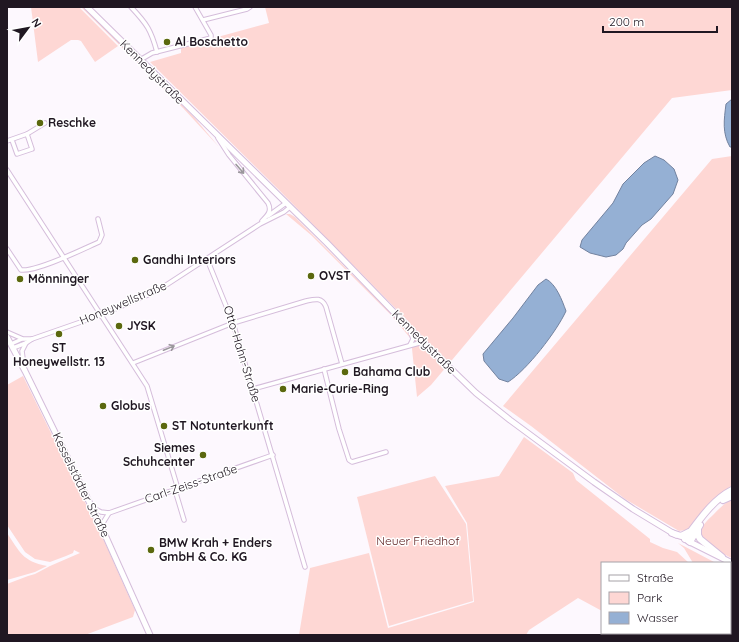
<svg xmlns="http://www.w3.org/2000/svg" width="739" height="642" font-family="Quicksand,sans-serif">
	<rect width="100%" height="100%" fill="#fdf8fe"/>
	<g fill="#fed7d4">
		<path d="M31 7H79L118 46 95 62 81 41 78 40H71L38 62Z"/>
		<path d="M81 7H84L193 116 219 147 183 108Z"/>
		<path d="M265 7H732V90L672 98 431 385 417 397 411 339 391 315 311 235 286 214H290L295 217 393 315 410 335 409 322 280 191 150 62 181 53V47L269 23Z"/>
		<path d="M732 156V485L722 493 687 530 679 531 625 499 531 426 503 406 712 159Z"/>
		<path d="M23 376 106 545 135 610 133 617 85 635H7V584L28 576 35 574 50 566 80 553 74 550 73 553 66 556 50 562 35 559 25 552 7 525V385Z"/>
		<path d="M524 437 573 473 576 480 650 539V542L663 548 677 552 689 563H602V611L578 598 529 630 526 635H299L310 568 369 553 388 628 474 602 467 523 445 486 499 476Z"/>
		<path d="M435 476 466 524 473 601 389 626 357 497Z"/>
		<path d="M732 500V558C721 553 695 542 703 526 706 521 711 517 714 514 719 509 725 502 732 500Z"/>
		<path d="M7 533C20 552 22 561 47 566L35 572 7 580Z"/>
		<path d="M678 543 714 562 716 563H693L684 548Z"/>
	</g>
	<g fill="#95b0d4" stroke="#72829f">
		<path d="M732 99V147H730C722 133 724 120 726 104Z"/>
		<path d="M655 156 664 160 674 169 678 180 673 194 651 219 642 225 626 243 623 249 616 255 606 257 590 253 580 247 582 240 613 203 623 184 644 163Z"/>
		<path d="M546 279C556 284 562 300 566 311 557 331 527 370 508 382L499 379 484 361 483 354 513 318 538 285Z"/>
	</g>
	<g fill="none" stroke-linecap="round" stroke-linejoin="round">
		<g stroke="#d5bddb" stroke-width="5.5">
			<g id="street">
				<path d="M131 7C147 24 151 30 157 52"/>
				<path d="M203 20 247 9 250 7"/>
				<path d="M140 60 152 53 211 38V35L195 7"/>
				<path d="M27 134 45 123"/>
				<path d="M218 138 229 155 268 203C272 211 268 215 262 221"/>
				<path d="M7 141 27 134 32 149 17 154 12 140"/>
				<path d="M7 170 147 386 178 489"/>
				<path d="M268 216 286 203"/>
				<path d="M7 249 21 270C37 272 83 249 99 242L102 235 98 219"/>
				<path d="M207 259 233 323 305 567"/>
				<path d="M7 332 23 339H32"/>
				<path d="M11 344 22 339"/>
				<path d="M410 345 413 339 410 330"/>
				<path d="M13 348 26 343 32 339 101 315 157 291 260 224 284 212 290 207"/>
				<path d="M133 363 233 323 306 301C315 299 322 297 326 307L342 364"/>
				<path d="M24 366 22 351 26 343"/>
				<path d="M324 369 339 429 349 460 352 462 386 452"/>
				<path d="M253 389 423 342"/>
				<path d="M175 490 184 520"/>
				<path d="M93 508 101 512 109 513 273 455"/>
				<path d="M101 526 109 513"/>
			</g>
		</g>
		<g stroke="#d5bddb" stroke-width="7">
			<g id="secondary">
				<path d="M87 7 327 243 416 335 476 393 510 420 594 482 633 509 676 535"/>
				<path d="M7 337 25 371 101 526 150 635"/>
				<path d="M688 541 732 563"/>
			</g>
		</g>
		<g stroke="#d5bddb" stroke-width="8">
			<g id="highway">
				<path d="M723 500 732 496"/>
				<path d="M698 529V535L700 539 722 557"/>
				<path d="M672 533 681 536 689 532"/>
				<path d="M685 539C698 522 712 500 732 490"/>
				<path d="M690 542 700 525"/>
			</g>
		</g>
		<use href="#street" stroke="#fff" stroke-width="3.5"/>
		<use href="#secondary" stroke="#fff" stroke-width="5"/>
		<use href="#highway" stroke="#fff" stroke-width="6"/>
	</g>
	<defs><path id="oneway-shaft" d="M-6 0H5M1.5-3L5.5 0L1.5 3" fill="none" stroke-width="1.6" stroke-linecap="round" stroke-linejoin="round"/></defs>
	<g stroke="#9b979c">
		<use href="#oneway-shaft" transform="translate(240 169) rotate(49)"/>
		<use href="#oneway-shaft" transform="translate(169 348) rotate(-22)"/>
	</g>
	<g fill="#5b680e" stroke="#fff" stroke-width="1.5">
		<circle cx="167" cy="42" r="4"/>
		<circle cx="40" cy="123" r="4"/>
		<circle cx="135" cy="260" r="4"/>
		<circle cx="311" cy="276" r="4"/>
		<circle cx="20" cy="279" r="4"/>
		<circle cx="119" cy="326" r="4"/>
		<circle cx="59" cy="334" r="4"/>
		<circle cx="345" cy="372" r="4"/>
		<circle cx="283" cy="389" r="4"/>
		<circle cx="103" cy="406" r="4"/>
		<circle cx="164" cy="426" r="4"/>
		<circle cx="203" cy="455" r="4"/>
		<circle cx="151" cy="550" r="4"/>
	</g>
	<g text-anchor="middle" stroke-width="3" stroke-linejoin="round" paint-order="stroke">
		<g font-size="12" font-weight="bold" fill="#201722" stroke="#fff" text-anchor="start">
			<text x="175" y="46">Al Boschetto</text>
			<text x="48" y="127">Reschke</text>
			<text x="143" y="264">Gandhi Interiors</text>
			<text x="319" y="280">OVST</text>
			<text x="28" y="283">Mönninger</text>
			<text x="127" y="330">JYSK</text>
			<text x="59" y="352" text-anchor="middle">ST<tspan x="59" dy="14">Honeywellstr. 13</tspan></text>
			<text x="353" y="376">Bahama Club</text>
			<text x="291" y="393">Marie-Curie-Ring</text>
			<text x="111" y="410">Globus</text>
			<text x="172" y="430">ST Notunterkunft</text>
			<text x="195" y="452" text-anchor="end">Siemes<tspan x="195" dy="14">Schuhcenter</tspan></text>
			<text x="159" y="547">BMW Krah + Enders<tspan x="159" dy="14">GmbH &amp; Co. KG</tspan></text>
		</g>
		<g font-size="12" fill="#201722" stroke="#fff">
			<text transform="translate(152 72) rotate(45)" y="4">Kennedystraße</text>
			<text transform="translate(123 303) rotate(-23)" y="4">Honeywellstraße</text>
			<text transform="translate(424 342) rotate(45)" y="4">Kennedystraße</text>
			<text transform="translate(242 354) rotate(73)" y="4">Otto-Hahn-Straße</text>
			<text transform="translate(191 484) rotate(-19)" y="4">Carl-Zeiss-Straße</text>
			<text transform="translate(81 485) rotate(64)" y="4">Kesselstädter Straße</text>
		</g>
		<g font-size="12" fill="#5e2021" stroke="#fff">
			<text x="418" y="545">Neuer Friedhof</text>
		</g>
	</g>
	<rect width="739" height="642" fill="none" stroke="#201722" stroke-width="16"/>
	<rect x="601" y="562" width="130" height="72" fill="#ffffff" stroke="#a6a2a7"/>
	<rect x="609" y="575" width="20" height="6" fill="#ffffff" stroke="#a6a2a7"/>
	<text x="637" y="582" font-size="12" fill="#201722">Straße</text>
	<rect x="609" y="592" width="20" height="12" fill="#fed7d4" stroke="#a6a2a7"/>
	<text x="637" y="602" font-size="12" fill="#201722">Park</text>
	<rect x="609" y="612" width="20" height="12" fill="#95b0d4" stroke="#a6a2a7"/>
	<text x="637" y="622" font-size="12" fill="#201722">Wasser</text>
	<g transform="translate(28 28) rotate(58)" stroke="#ffffff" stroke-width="3" paint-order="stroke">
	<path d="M0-3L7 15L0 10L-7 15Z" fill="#201722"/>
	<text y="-6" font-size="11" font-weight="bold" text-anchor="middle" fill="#201722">N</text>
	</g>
	<path d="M603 26v6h114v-6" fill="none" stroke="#201722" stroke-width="2"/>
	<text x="609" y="26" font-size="12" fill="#201722" stroke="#ffffff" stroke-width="3" paint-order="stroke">200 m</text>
</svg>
